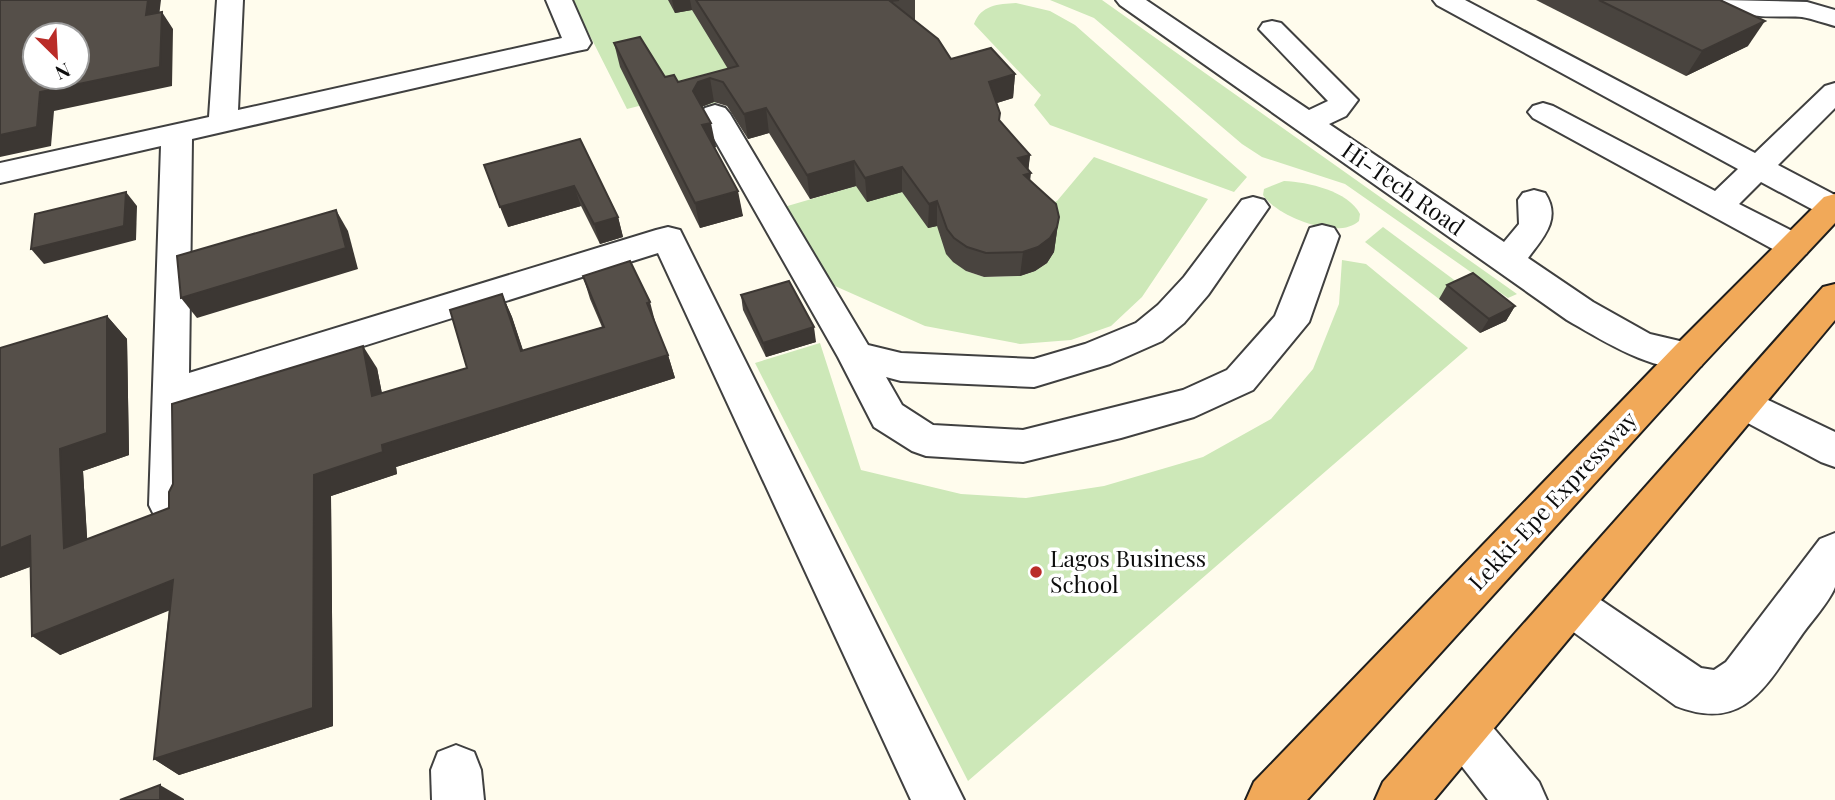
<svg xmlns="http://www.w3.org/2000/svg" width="1835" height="800" font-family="'Playfair Display',serif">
<rect width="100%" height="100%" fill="#fffced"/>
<!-- green -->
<g fill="#cde8b8">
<polygon points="572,0 775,0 742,90 734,98 691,109 682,95 627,109"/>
<polygon points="1050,0 1102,0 1517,294 1508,298 1345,184 1262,157 1242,144 1094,18"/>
<path d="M1016,3l34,8 25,14 172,152 -13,15 -184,-67 -16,-20 7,-10 -67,-71c7,-19 24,-20 42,-21z"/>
<polygon points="1094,157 1208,199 1142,297 1111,326 1071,340 1020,344 925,326 826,282 784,207 856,186 902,192 937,226 966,271 984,277 1020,276 1035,271 1047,263 1054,252 1040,209 1057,201"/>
<path d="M1284,181c24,1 64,10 76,33l-1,7c-21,20 -83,-5 -96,-26l1,-6z"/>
<polygon points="1383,227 1465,288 1439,299 1365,242"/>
<polygon points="1342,260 1366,264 1468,348 968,781 755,363 820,343 861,470 961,494 1026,498 1104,486 1203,457 1271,419 1313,369 1339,304"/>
</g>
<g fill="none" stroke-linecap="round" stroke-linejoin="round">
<!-- minor casing -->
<g stroke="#404040" stroke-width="4">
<g id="minor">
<polygon points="217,0 243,0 238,110 562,38 546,0 572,0 591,43 587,49 577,51 192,139 189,373 656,230 668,227 680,230 964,800 911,800 658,253 189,401 191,505 185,517 170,522 155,517 149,505 161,146 0,183 0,163 209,117"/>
<path d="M1116,0h30l163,110 19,-9 -69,-72 4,-6 9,-2 9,2 77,77 -12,16 -17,8 175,118 15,-18 -1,-24 5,-7 11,-3 11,3c17,26 -2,45 -17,65l65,44 57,32 51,12 6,10 -6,10c-41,12 -99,-26 -134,-46l-447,-315z"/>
<polygon points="1433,0 1465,0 1755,153 1825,86 1835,83 1835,108 1778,165 1835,195 1835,217 1821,214 1761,182 1739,204 1806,238 1811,246 1806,254 1794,257 1782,254 1533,118 1528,112 1533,106 1543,103 1553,106 1715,191 1738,169 1437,5"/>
<path d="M1722,0l85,2 28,8v16c-11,-3 -22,-7 -33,-9 -23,-2 -65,5 -80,-17z"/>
<polygon points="715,105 725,108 730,114 868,345 901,353 1034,359 1085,344 1136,323 1158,305 1184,277 1242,200 1253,197 1264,200 1269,207 1208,295 1184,323 1162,341 1110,364 1034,387 901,381 886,377 902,405 933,425 1023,430 1183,390 1227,370 1275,316 1310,228 1322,225 1334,228 1339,236 1309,322 1253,390 1194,417 1121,438 1023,462 926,456 912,451 874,427 838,357 700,114 705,108"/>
<polygon points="1743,388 1835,432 1835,467 1821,462 1729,413 1724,403 1729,393"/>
<path d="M1835,533c0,14 0,42 0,54 -5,14 -25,36 -34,49 -35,49 -56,97 -125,70l-122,-88 -7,-14 7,-14 16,-6 16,6 115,78 13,2 12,-8 94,-123z"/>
<polygon points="1463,705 1480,712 1539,782 1547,800 1488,800 1446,746 1438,729 1446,712"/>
<polygon points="456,745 474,752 481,770 484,800 432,800 431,770 438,752"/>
</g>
</g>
<!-- highway casing -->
<g stroke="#1e1e1e" stroke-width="4">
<g id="highway">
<polygon points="1835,194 1835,223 1701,366 1307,800 1246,800 1254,782 1675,346 1824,197"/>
<polygon points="1835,284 1835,320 1434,800 1375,800 1383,782 1823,287"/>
</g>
</g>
<!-- minor -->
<use href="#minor" fill="#fff" fill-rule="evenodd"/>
<!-- highway -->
<use href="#highway" fill="#f1a959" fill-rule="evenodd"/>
</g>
<!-- wall -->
<g fill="#49443f">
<polygon points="668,0 915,0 915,21 951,59 1015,74 1013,98 997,103 1000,121 1030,155 1028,170 1030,181 1059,217 1054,252 1047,263 1035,271 1020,276 984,277 966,271 953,262 946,254 937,226 928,228 902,192 867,202 856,186 810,199 769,133 748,139 727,106 714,102 702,107 716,147 714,148 743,216 700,228 620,67 614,43 665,77 678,82 728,69 692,10 675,13"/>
<polygon points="1536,0 1720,0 1748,46 1686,76"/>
<polygon points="580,139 618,217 623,237 600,244 581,206 508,227"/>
<polygon points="583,276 656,325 668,355 675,378 396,467 397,474 331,496 333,726 179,775 154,759 169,610 60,655 30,567 0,578 0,348 107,316 127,339 129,455 83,471 87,539 169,508 377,368 382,394 467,368 502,294 512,317 523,351 602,327 590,299"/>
<polygon points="1447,285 1515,306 1506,321 1480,333 1439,299"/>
<polygon points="741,295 816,342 766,357 743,310"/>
</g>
<!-- shaded-wall -->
<g fill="#3c3733">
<polygon points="148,0 161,0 157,33 146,15"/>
<polygon points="672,0 690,0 692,10 675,13"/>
<polygon points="162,12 173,29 172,86 54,111 51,146 0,157 0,135 40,92"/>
<polygon points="1765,21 1748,46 1686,76 1702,51"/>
<polygon points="1015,74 1013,98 987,106 989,82"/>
<polygon points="710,78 714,102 703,106 698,115 693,91 698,82"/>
<polygon points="766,108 769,133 748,139 744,114"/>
<polygon points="711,123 716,147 707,150 702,125"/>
<polygon points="1030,155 1028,174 1031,173 1028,198 1018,158"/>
<polygon points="854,161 856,186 810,199 807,175"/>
<polygon points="902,167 902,192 867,202 865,178"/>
<polygon points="574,186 581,206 508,227 500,207"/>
<polygon points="738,191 743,216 700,228 695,203"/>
<polygon points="126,192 137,206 136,240 44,264 31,249"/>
<polygon points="937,201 937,226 928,228 929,204"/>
<polygon points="336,210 348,231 358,269 197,318 181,298"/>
<polygon points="618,217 623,237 600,244 594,224"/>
<polygon points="1059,217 1054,252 1047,263 1035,271 1020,276 1023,252"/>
<polygon points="502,294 512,317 531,374 521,351"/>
<polygon points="650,302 656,325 653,326 647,303"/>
<polygon points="1515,306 1506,321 1480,333 1489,319"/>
<polygon points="107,316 127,339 129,455 83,471 89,568 64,548 60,449"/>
<polygon points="814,327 816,342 766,357 763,343"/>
<polygon points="363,346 377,368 387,419 372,396"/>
<polygon points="668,355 675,378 396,467 397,474 331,496 333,726 179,775 154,759 314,475 382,445"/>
<polygon points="30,536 56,557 0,578 0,548"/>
<polygon points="173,580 195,600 60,655 32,636"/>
<polygon points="160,785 184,799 184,800 160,800"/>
</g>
<!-- building -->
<g fill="#554f49" stroke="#3c3733" stroke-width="2" fill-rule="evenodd">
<path d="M0,0h148l-2,15 16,-3 -2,55 -120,25 -3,35 -37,8zM35,35h42v42h-42z"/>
<polygon points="696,0 899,0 890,1 938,39 951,59 991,48 1015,74 989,82 1000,113 999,120 1030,155 1018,158 1031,173 1024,175 1056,204 1059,217 1057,227 1050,238 1038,247 1023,252 986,253 967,247 954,238 947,229 937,201 929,204 902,167 865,178 854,161 807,175 766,108 744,114 723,82 710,78 698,82 693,91 711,123 702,125 738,191 695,203 614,43 640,37 665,77 674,75 678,82 738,66"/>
<polygon points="1599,0 1720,0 1765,21 1702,51"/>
<polygon points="580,139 618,217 594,224 574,186 500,207 484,165"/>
<polygon points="126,192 124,226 31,249 35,214"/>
<polygon points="336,210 346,248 181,298 177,256"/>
<polygon points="630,261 650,302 647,303 668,355 382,445 383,452 314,475 313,708 154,759 173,580 32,636 30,536 0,548 0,348 107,316 107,433 60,449 64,548 169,508 169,492 173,484 172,404 363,346 372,396 467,368 450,310 502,294 521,351 604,327 583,276"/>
<polygon points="1473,273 1515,306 1489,319 1447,285"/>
<polygon points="789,281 814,327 763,343 741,295"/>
<polygon points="160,785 160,800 120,800"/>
</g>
<!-- markers -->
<circle fill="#ba2c28" stroke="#fff" stroke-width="2.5" cx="1036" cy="572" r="7"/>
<g text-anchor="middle" stroke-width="7" stroke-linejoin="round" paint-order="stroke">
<!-- street labels -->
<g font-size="23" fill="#0d0d0d" stroke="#fff">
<text transform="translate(1403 189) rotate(35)" y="8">Hi-Tech Road</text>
<text transform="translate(1553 501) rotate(-47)" y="8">Lekki-Epe Expressway</text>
</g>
<!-- poi labels -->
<g font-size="23" fill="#0d0d0d" stroke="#fff" text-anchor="start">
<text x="1050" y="567">Lagos Business<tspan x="1050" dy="26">School</tspan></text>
</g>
</g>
<!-- north arrow -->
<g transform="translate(56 56) rotate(156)"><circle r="33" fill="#ffffff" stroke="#9e9e9e" stroke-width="2"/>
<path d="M0-5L12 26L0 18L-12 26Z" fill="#ba2c28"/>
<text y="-10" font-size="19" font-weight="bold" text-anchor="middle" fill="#0d0d0d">N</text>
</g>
</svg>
